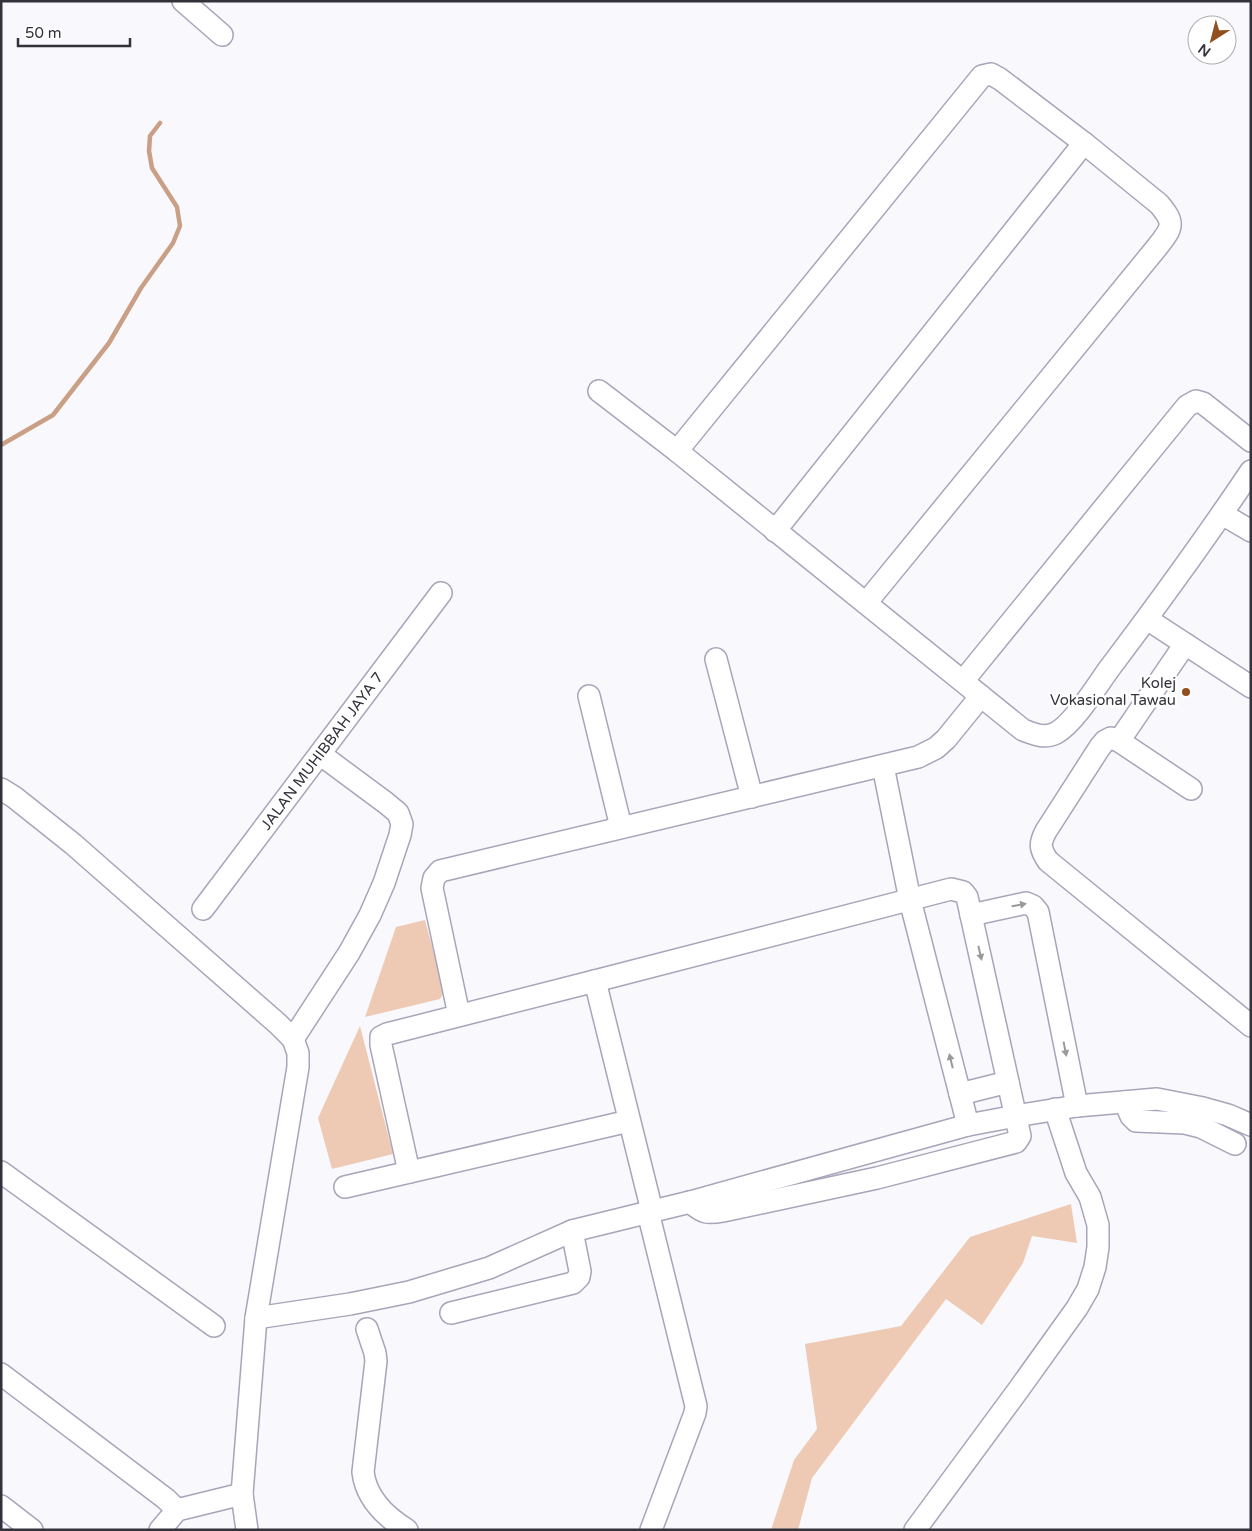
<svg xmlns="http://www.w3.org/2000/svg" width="1252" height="1531" font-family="'Varela Round',sans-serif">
<rect width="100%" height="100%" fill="#f9f8fd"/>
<!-- green -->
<g fill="#eecab5">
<polygon points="425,920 444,992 440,999 365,1017 396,927"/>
<polygon points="360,1026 393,1154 332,1169 318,1118"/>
<polygon points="1071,1204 1077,1243 1032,1236 1023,1263 982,1325 946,1299 812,1478 798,1530 771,1530 794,1460 817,1429 805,1344 901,1326 970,1237"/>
</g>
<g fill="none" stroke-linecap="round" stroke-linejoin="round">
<!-- stream -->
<polyline stroke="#c99f85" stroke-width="4.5" points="1,445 53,415 109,343 141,288 173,243 180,226 177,207 152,168 149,151 150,136 160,123"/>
<!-- minor casing -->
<g stroke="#a6a5ba" stroke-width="24">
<g id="minor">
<polyline points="183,1 222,35"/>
<path d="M599,391l78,60 346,279c11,4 21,9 33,3 18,-10 40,-46 53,-64 49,-65 97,-131 142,-198"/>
<path d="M677,451l305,-375 9,-2 9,5 84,64 75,61c16,19 14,23 -1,42l-292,357"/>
<polyline points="1222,514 1251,531"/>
<polyline points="775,531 1084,143"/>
<polyline points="1147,619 1251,687"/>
<polyline points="716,659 752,797"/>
<polyline points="963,681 1187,406 1196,401 1203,403 1251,441"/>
<polyline points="589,696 621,827"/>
<polyline points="1119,741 1185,644"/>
<polyline points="883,766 910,900 968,1125"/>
<polyline points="1,789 14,797 73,844 278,1024 293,1039 298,1053 298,1067 256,1318 242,1494 247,1530"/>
<path d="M1191,789l-72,-48 -8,-3 -6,3 -5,6 -54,84c-7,13 -6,18 2,30l203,165"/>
<polyline points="203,909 441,593"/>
<polyline points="971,915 1026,903 1033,906 1038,912 1077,1106"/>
<polyline points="595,981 652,1211"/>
<polyline points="459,1015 432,888 434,878 440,871 918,757 936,748 946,739 981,696"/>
<polyline points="293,1039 349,953 370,915 384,883 400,835 402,824 398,813 386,803 320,754"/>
<polyline points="960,1094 1008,1082"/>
<polyline points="1125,1102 1131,1116 1136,1121 1185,1123 1201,1127 1235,1144"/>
<polyline points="1,1172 214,1326"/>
<path d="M409,1172l-28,-127v-8l6,-3 208,-53 356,-92 12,3 4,5 53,239 -4,6 -139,36 -154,33c-16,3 -20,2 -33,-9"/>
<polyline points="345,1187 629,1121"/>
<polyline points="648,1212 696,1406 695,1413 651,1530"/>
<polyline points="451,1313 573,1283 579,1277 580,1271 572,1231"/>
<polyline points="256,1318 350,1304 409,1292 489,1268 572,1231 690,1202 968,1125 1016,1116 1077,1106 1157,1099 1203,1108 1228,1115 1251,1125"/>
<path d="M367,1329l8,24 1,8 -13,111c3,26 23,45 44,58"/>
<polyline points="1,1374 166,1499 177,1510"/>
<polyline points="1,1506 32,1530"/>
<polyline points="160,1530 177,1510 242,1494"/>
<polyline points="915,1530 1019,1389 1077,1308 1088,1289 1095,1267 1098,1247 1098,1225 1090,1197 1076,1173 1055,1109"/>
</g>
</g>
<!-- minor -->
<use href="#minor" stroke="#fff" stroke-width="21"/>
</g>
<!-- one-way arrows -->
<defs><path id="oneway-solid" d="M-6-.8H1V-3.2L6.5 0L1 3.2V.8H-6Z" transform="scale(1.25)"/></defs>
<g fill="#99989d">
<use href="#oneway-solid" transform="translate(1019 905) rotate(-10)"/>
<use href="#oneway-solid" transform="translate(980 953) rotate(77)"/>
<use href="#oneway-solid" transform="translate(1065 1049) rotate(79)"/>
<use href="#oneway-solid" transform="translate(951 1061) rotate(-104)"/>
</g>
<!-- markers -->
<circle fill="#914e1e" stroke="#fff" stroke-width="2" cx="1186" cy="692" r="5"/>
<g text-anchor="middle" stroke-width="5" stroke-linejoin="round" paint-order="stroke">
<!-- poi labels -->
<g font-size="15" fill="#33323b" stroke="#fff" text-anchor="end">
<text x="1176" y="688">Kolej<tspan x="1176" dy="17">Vokasional Tawau</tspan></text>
</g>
<!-- street labels -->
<g font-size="15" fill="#33323b" stroke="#fff">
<text transform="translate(322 751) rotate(-53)" y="5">JALAN MUHIBBAH JAYA 7</text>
</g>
</g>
<!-- border -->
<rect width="1252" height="1531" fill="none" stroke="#33323b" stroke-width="5"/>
<!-- north arrow -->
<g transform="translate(1212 40) rotate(216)"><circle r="24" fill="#ffffff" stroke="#adadb1"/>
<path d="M0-4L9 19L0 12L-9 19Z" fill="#914e1e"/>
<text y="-8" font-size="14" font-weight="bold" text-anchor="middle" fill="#33323b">N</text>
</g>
<!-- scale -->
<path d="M18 38v8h112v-8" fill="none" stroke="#33323b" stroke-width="2.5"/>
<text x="25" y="38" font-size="15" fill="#33323b" stroke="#ffffff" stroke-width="4" paint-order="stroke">50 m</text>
</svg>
